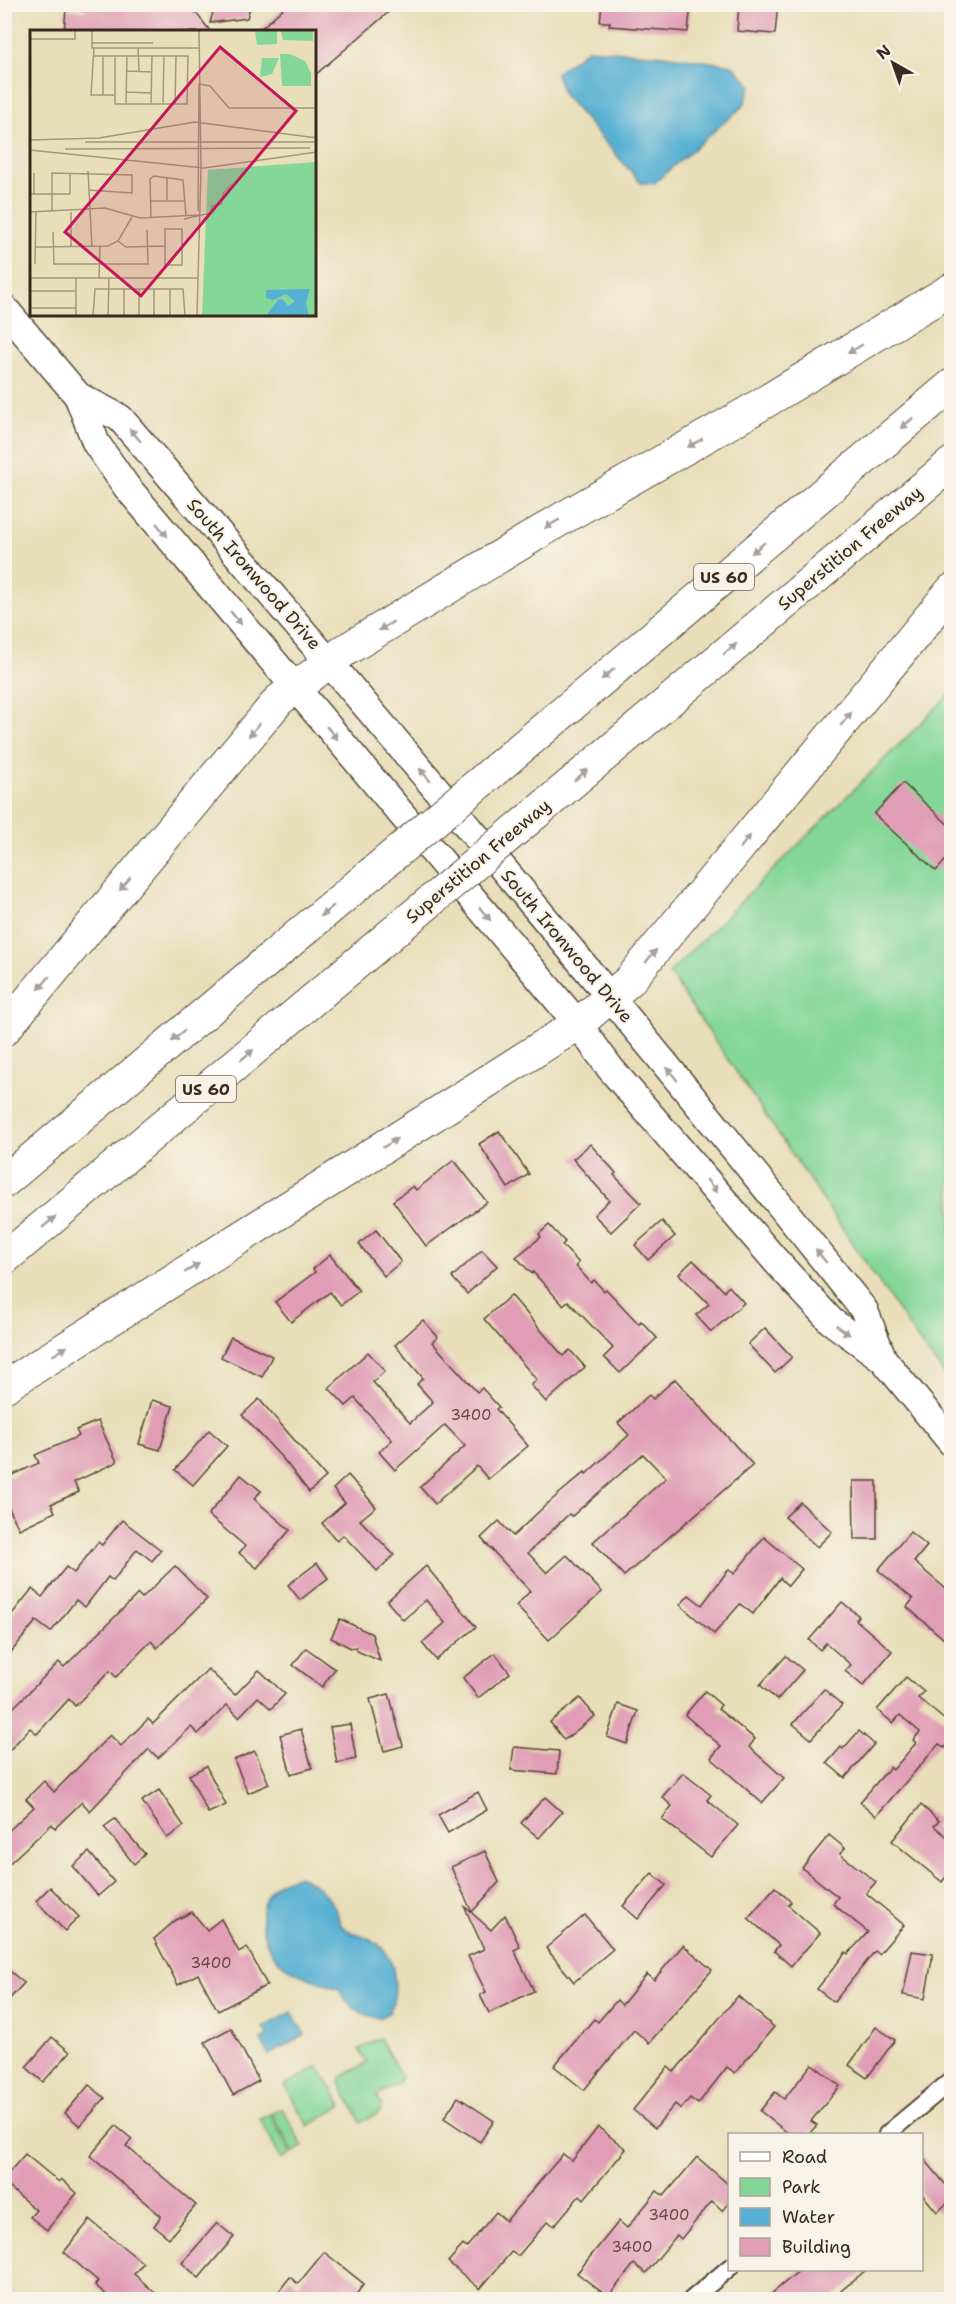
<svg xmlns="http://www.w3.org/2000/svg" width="956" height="2304" font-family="'Shantell Sans',sans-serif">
<rect width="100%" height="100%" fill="#f7f3e8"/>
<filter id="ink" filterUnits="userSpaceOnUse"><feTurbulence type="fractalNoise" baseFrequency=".0167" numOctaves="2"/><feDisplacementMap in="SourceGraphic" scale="12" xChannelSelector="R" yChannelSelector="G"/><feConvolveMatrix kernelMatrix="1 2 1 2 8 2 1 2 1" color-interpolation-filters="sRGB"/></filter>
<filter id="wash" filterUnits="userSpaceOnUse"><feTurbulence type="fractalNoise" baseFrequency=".008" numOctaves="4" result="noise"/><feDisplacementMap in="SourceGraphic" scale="24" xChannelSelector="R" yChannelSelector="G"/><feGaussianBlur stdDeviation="1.35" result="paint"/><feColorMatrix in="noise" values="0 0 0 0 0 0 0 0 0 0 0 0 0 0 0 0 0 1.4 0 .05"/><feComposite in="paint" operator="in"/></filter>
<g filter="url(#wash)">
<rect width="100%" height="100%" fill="#e8deb9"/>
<!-- green -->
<g fill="#84d798" stroke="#60805b" stroke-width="1.5">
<polygon points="951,693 951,1382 925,1350 669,973"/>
<polygon points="380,2038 401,2076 399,2083 377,2095 381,2104 380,2112 361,2122 340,2083 342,2077 367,2063 359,2049"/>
<polygon points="319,2066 342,2106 308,2126 285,2085"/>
<polygon points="282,2108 303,2147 293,2152 272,2113"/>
<polygon points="270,2114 291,2153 281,2159 260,2119"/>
</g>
<!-- water -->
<g fill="#56b0d3" stroke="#486d78" stroke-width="1.5">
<polygon points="588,49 663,55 732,65 751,85 744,105 654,183 641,183 563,94 556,73"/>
<path d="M297,1876c19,6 31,19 40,36 2,4 1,9 4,13 6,8 20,10 29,14 27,13 29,49 20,73l-11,6c-19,-3 -31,-12 -40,-29 -20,-8 -48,-14 -63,-31 -17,-20 -22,-59 3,-75 5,-3 12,-5 18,-7z"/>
<polygon points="292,2012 305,2035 269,2055 261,2040 268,2036 263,2028"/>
</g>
<g id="blocks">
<!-- building -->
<g fill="#e09db5">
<polygon points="86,4 189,4 211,32 64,32 66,9 85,11"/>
<polygon points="215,4 251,4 247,18 210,23"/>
<polygon points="288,4 398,4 315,75 315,32 257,32"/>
<polygon points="602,4 691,4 688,32 609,26 610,22 600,22"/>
<polygon points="739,4 778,4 775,34 737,31"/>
<polygon points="903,783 951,827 951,854 936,871 874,814"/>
<polygon points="499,1131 529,1174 508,1188 479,1144"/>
<polygon points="590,1144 616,1173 614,1175 641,1203 611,1232 594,1215 609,1200 573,1159"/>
<polygon points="454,1160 487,1202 426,1246 393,1201 413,1186 416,1190"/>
<polygon points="662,1221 675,1236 648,1260 635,1245"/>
<polygon points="549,1225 565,1242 562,1245 579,1263 576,1266 591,1283 594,1280 604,1291 606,1289 639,1324 641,1321 657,1338 620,1373 604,1357 613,1348 568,1301 563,1305 533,1272 532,1274 516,1257 541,1237 539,1234"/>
<polygon points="376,1230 401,1262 384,1276 359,1244"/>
<polygon points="482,1250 497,1266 467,1294 452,1277"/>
<polygon points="330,1255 359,1291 341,1305 330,1292 291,1322 275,1302 315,1272 313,1269"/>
<polygon points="693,1260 724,1291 729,1286 744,1303 711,1332 696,1315 709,1304 679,1274"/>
<polygon points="511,1295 563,1356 570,1350 585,1367 546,1402 531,1385 537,1380 484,1319"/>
<polygon points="423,1320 438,1337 432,1342 477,1392 482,1388 499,1407 496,1409 528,1446 488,1479 477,1466 435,1504 420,1487 465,1446 445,1425 395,1470 379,1452 392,1440 355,1398 346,1406 329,1388 368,1352 385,1371 373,1382 410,1423 433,1402 417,1384 423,1378 395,1345"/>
<polygon points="765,1328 792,1357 775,1373 748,1344"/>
<polygon points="231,1337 272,1356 262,1377 221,1357"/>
<polygon points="675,1379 753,1465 624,1576 593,1542 666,1478 643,1454 572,1516 569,1514 528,1553 547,1573 567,1555 602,1592 549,1640 516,1606 530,1591 481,1538 499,1521 513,1536 547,1504 585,1472 586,1474 629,1435 618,1423 649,1395 653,1399"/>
<polygon points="259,1399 326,1477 309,1492 284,1460 242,1415"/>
<polygon points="152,1400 173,1406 160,1450 139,1444"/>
<polygon points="98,1421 117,1462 74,1482 79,1492 51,1504 55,1512 19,1529 4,1498 4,1479 39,1463 35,1455 79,1436 76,1430"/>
<polygon points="209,1430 227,1446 193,1485 175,1470"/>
<polygon points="241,1475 261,1491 254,1499 290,1530 257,1568 239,1553 245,1546 208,1515"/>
<polygon points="348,1475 376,1507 360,1520 394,1555 377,1571 343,1535 337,1541 322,1523 345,1503 333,1489"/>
<polygon points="853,1481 877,1481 877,1539 854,1539"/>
<polygon points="800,1502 832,1532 817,1547 785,1517"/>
<polygon points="122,1520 161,1550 152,1561 137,1549 113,1581 108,1577 85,1607 76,1600 51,1632 36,1621 4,1661 4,1624 32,1589 42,1597 66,1567 74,1573 98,1542 102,1545"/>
<polygon points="910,1532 927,1546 914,1562 951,1593 951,1645 907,1607 913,1599 878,1570"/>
<polygon points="764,1537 802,1569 788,1586 780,1578 753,1614 740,1604 714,1634 680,1605 689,1595 702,1605 729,1569 734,1574"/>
<polygon points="317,1563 328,1578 300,1600 288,1585"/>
<polygon points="175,1566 207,1599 157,1648 151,1641 116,1677 110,1671 75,1706 69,1699 37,1734 30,1728 4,1756 4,1717 59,1662 64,1667 138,1594 142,1598"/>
<polygon points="426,1566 476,1627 436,1660 422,1643 445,1623 426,1600 403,1620 387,1601"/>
<polygon points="842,1602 859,1616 856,1620 892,1651 863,1686 845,1671 851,1665 826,1643 820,1650 809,1640"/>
<polygon points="340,1619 372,1634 380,1661 357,1651 356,1647 351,1648 331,1638"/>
<polygon points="306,1648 335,1669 322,1687 293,1665"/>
<polygon points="495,1653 510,1673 478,1698 463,1678"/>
<polygon points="786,1656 803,1670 777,1700 760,1685"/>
<polygon points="208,1669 235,1695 259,1670 285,1694 271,1709 258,1697 239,1717 227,1705 198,1734 191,1727 158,1758 149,1749 90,1811 82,1802 55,1828 52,1824 4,1868 4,1835 34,1807 26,1799 44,1781 54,1792 110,1735 121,1746 148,1719 153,1724"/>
<polygon points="906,1677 924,1692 918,1698 951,1725 951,1740 945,1748 939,1744 876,1816 860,1802 890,1767 893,1770 916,1743 913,1740 920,1732 900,1715 893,1723 877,1710"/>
<polygon points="824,1689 842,1705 811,1739 793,1724"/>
<polygon points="705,1691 721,1705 718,1709 755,1739 749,1747 784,1778 762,1803 711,1758 721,1746 685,1715"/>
<polygon points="389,1694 403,1746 384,1751 370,1699"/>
<polygon points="580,1698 595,1716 564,1740 550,1722"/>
<polygon points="618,1704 638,1711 627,1744 607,1737"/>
<polygon points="350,1724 356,1759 337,1763 330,1727"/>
<polygon points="301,1729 312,1768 291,1774 280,1735"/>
<polygon points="859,1731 874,1744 845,1778 827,1763 841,1747 843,1749"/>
<polygon points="514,1747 559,1751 557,1774 511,1770"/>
<polygon points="255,1751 269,1784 248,1793 234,1760"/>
<polygon points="206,1766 226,1805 208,1813 189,1775"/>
<polygon points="683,1773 711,1795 707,1800 738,1825 711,1857 662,1819 672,1806 662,1797"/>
<polygon points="159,1790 184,1826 167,1838 142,1801"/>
<polygon points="478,1792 487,1810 448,1833 438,1815"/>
<polygon points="545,1797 562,1812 539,1838 521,1823"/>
<polygon points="921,1805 939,1821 934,1826 951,1840 951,1870 942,1882 892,1841"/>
<polygon points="115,1819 145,1854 134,1864 104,1827"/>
<polygon points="829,1835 845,1848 840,1854 876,1882 866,1893 904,1925 879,1954 875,1951 834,2002 817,1989 846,1952 848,1954 868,1932 833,1904 838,1897 802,1868"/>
<polygon points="485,1851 499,1882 472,1912 451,1867"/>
<polygon points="89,1852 114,1882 98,1896 73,1866"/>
<polygon points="652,1873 666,1885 638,1919 623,1906"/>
<polygon points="50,1887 79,1917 65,1931 36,1901"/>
<polygon points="775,1887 791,1902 788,1905 820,1933 791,1966 774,1951 779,1945 748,1918"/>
<polygon points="464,1906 491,1930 505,1915 520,1947 514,1950 534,1991 489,2013 480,1995 486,1992 468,1956 484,1949"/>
<polygon points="192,1912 207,1930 221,1919 239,1952 247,1947 267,1985 218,2011 198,1974 178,1985 154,1939 176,1920"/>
<polygon points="585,1915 613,1949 574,1982 546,1948"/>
<polygon points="683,1945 712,1970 649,2043 634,2030 584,2090 554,2066 594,2019 598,2022 617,2000 622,2005 647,1974 654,1980"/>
<polygon points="912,1951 933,1954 925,1999 903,1995"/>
<polygon points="4,1966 24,1983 4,2005"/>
<polygon points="738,1996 774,2027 735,2073 727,2067 698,2104 690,2098 681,2109 675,2104 655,2128 633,2110 668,2067 674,2072"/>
<polygon points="876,2027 895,2040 867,2078 849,2065"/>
<polygon points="231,2028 259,2081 233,2095 205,2042"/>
<polygon points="52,2037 70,2052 43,2082 26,2067"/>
<polygon points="812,2064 840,2086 811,2121 817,2125 809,2134 789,2134 760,2111 775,2092 784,2099"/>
<polygon points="89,2085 105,2098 80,2126 65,2113"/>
<polygon points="458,2097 494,2121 480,2142 444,2118"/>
<polygon points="116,2126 132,2139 126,2146 196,2205 169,2238 154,2226 161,2216 90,2156"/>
<polygon points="598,2127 626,2149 584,2199 580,2195 554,2226 548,2221 518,2256 512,2251 480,2289 448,2262 463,2245 466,2248 496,2212 506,2221 563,2154 572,2161"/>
<polygon points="25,2154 59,2182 61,2179 77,2193 47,2230 30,2217 36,2210 4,2183 4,2178"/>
<polygon points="921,2155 951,2191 951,2200 937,2212 921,2193"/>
<polygon points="697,2157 729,2185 729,2203 723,2211 712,2201 681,2239 677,2235 646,2273 634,2264 608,2297 577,2273 619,2221 627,2228 657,2191 664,2196"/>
<polygon points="90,2220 143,2263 134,2274 163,2300 112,2300 95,2285 98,2281 64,2252"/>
<polygon points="217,2223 234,2237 199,2278 182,2263"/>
<polygon points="324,2252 364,2284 352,2300 272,2300 290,2277 298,2284"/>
<polygon points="800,2270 866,2270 830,2300 764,2300"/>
</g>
</g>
</g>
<g filter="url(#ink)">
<use href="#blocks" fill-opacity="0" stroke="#554535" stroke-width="1.5"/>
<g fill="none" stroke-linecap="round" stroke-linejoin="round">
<!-- street casing -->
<g stroke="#554535" stroke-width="20">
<g id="street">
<polyline points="887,2134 952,2080"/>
<polyline points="691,2300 730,2267"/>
</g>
</g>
<!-- primary casing -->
<g stroke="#554535" stroke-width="30">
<g id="primary">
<polyline points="4,308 78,396 96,443 126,486 578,1024 610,1068 775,1260 831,1321 883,1359 952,1443"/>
<path d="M78,396l42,22c252,293 503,589 744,892l19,49"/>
</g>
</g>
<!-- highway casing -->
<g stroke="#554535" stroke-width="34">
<g id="highway">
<polyline points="496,769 952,385"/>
<polyline points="536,813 952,463"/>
<polyline points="4,1030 279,700 344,651 563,518 745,414 952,289"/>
<polyline points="4,1182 372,873"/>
<polyline points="4,1259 408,920"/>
<polyline points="4,1387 559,1036 578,1024 629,981 952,590"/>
</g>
</g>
<!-- street -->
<use href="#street" stroke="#fff" stroke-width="16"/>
<!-- primary -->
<use href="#primary" stroke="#fff" stroke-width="27"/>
<!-- highway -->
<use href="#highway" stroke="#fff" stroke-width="32"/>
<!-- highway-bridge casing -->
<g stroke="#554535" stroke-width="34" stroke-linecap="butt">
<g id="highway-bridge">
<polyline points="372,873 496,769"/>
<polyline points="408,920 536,813"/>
</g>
</g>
<!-- highway-bridge -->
<use href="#highway-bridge" stroke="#fff" stroke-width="32"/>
</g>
<!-- one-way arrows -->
<defs><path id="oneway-solid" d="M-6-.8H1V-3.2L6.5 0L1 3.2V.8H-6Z" transform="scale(1.5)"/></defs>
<g fill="#a79f9a">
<use href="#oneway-solid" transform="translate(855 349) rotate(149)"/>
<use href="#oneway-solid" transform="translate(907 423) rotate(140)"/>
<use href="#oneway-solid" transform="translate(135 435) rotate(-131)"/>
<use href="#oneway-solid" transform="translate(695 443) rotate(151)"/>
<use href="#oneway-solid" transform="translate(552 524) rotate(149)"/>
<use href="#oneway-solid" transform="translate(162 530) rotate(50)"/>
<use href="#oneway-solid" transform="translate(758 548) rotate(140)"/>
<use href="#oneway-solid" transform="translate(236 618) rotate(50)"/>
<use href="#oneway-solid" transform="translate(386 626) rotate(149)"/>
<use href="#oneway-solid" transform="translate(730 649) rotate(-40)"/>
<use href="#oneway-solid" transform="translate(608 674) rotate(140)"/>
<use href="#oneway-solid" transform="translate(846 719) rotate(-51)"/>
<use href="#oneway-solid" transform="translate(254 730) rotate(130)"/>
<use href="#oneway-solid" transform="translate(332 733) rotate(50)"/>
<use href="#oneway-solid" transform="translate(425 775) rotate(-130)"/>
<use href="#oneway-solid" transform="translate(581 775) rotate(-40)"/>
<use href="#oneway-solid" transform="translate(745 842) rotate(-51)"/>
<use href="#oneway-solid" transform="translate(125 884) rotate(129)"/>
<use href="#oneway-solid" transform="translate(327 911) rotate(140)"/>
<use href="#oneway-solid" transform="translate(485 914) rotate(50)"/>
<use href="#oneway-solid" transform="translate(651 956) rotate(-50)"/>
<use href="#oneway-solid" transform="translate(44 983) rotate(130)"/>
<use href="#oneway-solid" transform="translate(178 1036) rotate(140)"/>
<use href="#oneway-solid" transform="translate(247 1055) rotate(-40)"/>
<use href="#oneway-solid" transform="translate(672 1074) rotate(-129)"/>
<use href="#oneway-solid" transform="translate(390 1143) rotate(-32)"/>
<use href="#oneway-solid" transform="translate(712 1186) rotate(50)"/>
<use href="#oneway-solid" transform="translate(49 1222) rotate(-40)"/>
<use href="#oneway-solid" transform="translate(821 1256) rotate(-129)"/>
<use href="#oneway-solid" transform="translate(192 1268) rotate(-32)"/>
<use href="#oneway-solid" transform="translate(843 1330) rotate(36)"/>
<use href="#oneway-solid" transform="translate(60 1351) rotate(-32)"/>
</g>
</g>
<g text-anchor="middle" stroke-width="4.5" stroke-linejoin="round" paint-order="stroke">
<!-- number labels -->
<g font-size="15" fill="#644744">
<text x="471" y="1420">3400</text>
<text x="211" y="1968">3400</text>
<text x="669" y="2220">3400</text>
<text x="632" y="2252">3400</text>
</g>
<!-- shield labels -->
<g fill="#f7f3e8" stroke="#73665b" stroke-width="1.5">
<rect x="694" y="564" width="60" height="26" rx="4.5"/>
<rect x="176" y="1076" width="60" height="26" rx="4.5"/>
</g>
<g font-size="16" font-weight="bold" fill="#3b2a1e">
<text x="724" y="583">US 60</text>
<text x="206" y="1095">US 60</text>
</g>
<!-- street labels -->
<g font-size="18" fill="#3b2a1e" stroke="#f7f3e8">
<text transform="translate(850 548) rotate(-40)" y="6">Superstition Freeway</text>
<text transform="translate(254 574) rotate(49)" y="6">South Ironwood Drive</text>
<text transform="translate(478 861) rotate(-40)" y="6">Superstition Freeway</text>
<text transform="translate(567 946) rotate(50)" y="6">South Ironwood Drive</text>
</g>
</g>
<!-- overview -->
<g transform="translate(30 30)">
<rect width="286" height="286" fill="#e8deb9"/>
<path d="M225,1h22v13l-20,1zM251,1h32v10l-30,-1zM250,24h10l15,7 6,12v13h-29zM232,28h17l-7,16 -12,3zM286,132v154h-114l6,-146z" fill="#84d798"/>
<path d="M280,259l-4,14 3,13h-43l12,-16 4,-1 6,7 7,-5 -9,-7 -13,6 -7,-2v-8z" fill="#56b0d3"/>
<path fill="none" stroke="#a3967b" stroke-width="1.5" d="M62,1v17h107M0,9h45v-8M62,13h61M64,18l-3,47h23M108,18l1,23M64,26h94l-1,48h-72v-48M73,26v39M97,41l25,1M169,54l11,2 19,22h88M96,62l26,1M96,74l1,-48M121,74l1,-48M133,74l1,-48M145,74l1,-48M0,110l69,-2 96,-16 122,16M55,112h232M35,119l245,-1M0,120l174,18 113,-16M58,141l4,76M137,147v23M0,164h40v-21M4,164v-21M120,171h35M168,181l1,-127M0,182l75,-4 35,10 59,-3M22,182v-39l80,2v18l-44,-3M41,182v35M121,188l-1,-39 4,-3 29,4 3,36M154,189l27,-6 1,-7 10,-2 1,-11 9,-9M135,199h17v36h-17zM23,202l1,32h94l-1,-34M88,211l8,6 39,-1M6,217l72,-1 10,-5 14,-24M5,234l1,-52M0,248h168M46,248v38M69,248l1,-31M94,259v27M0,261h46M0,278h46M63,286l2,-27h88l2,27M78,286l1,-38M109,286v-27M124,286v-27M140,286v-27M167,286l4,-148 -2,-137"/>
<path fill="#c2185b" fill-opacity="0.15" stroke="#c2185b" stroke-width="3" d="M190,17l76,64 -155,185 -76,-64z"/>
<rect width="286" height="286" fill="none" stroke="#3b2a1e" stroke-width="3"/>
</g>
<!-- margin -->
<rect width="956" height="2304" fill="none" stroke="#f7f3e8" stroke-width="24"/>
<!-- legend -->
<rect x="728" y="2133" width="195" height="138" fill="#f7f3e8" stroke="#aca397" stroke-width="1.5"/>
<rect x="740" y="2152" width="30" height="9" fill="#ffffff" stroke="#aca397" stroke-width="1.5"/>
<text x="782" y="2163" font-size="18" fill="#3b2a1e">Road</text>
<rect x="740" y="2178" width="30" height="18" fill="#84d798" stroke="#aca397" stroke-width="1.5"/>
<text x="782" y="2193" font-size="18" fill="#3b2a1e">Park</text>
<rect x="740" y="2208" width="30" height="18" fill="#56b0d3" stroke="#aca397" stroke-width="1.5"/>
<text x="782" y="2223" font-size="18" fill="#3b2a1e">Water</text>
<rect x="740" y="2238" width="30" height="18" fill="#e09db5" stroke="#aca397" stroke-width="1.5"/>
<text x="782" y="2253" font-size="18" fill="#3b2a1e">Building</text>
<!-- north arrow -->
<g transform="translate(893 63) rotate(320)" stroke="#f7f3e8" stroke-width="4.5" paint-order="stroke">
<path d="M0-4.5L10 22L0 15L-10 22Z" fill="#3b2a1e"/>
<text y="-9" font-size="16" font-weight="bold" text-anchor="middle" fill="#3b2a1e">N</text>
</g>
</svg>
